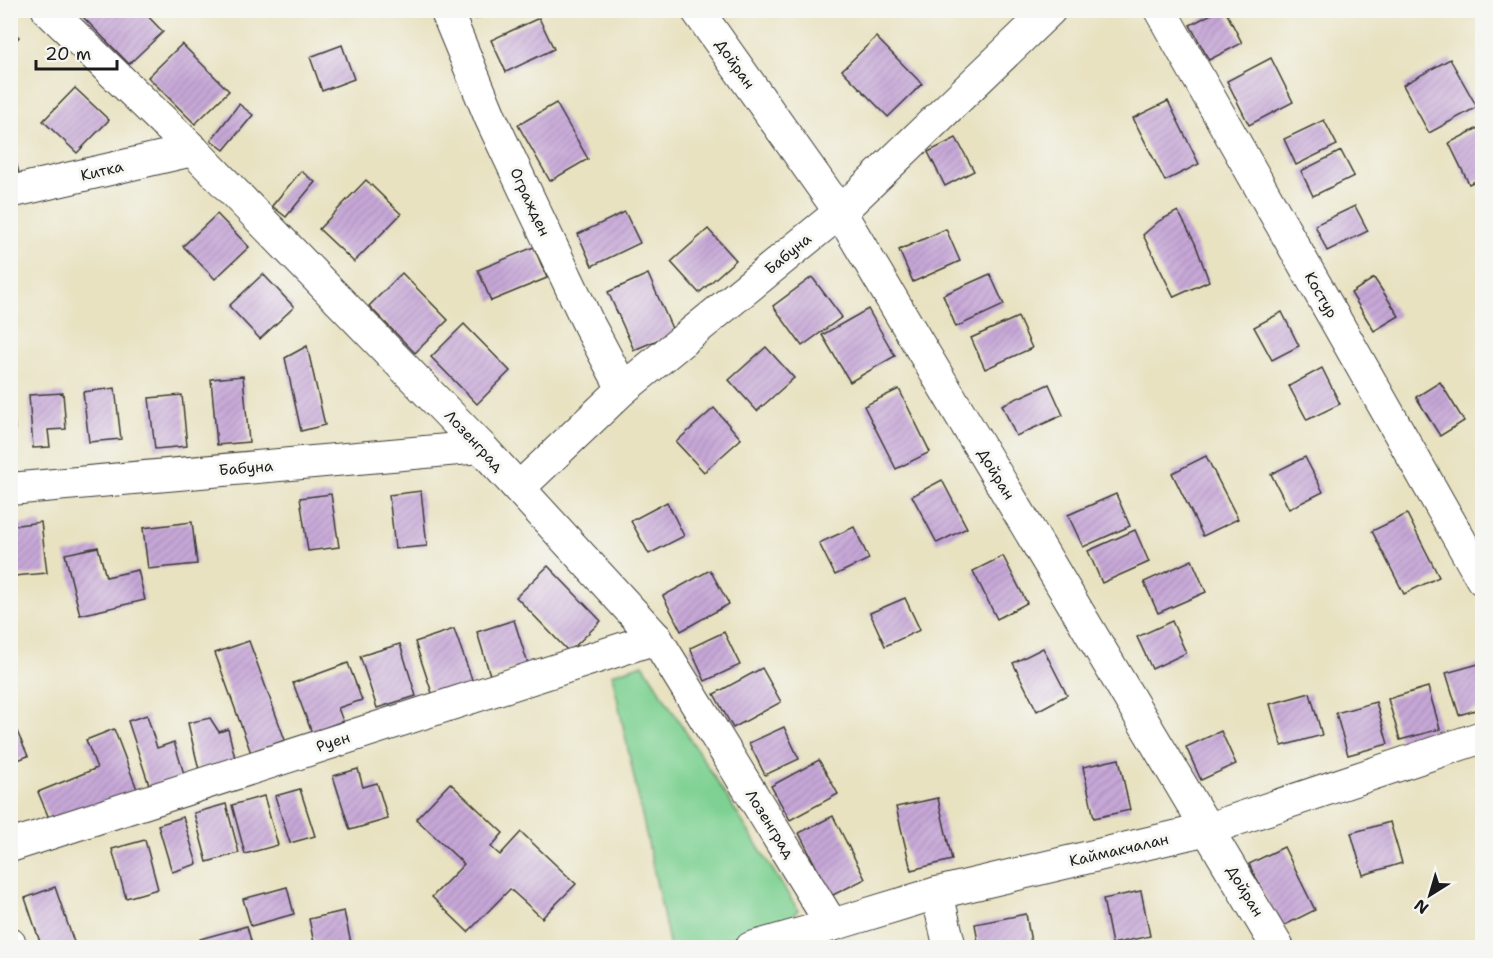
<svg xmlns="http://www.w3.org/2000/svg" width="1493" height="958" font-family="'Shantell Sans',sans-serif">
<defs>
<pattern id="building-hatch" width="6" height="6" patternUnits="userSpaceOnUse" patternTransform="scale(1.5)"><rect width="6" height="6" fill="#c6a7d7"/><path d="M-1 1l2-2M0 6l6-6M5 7l2-2" fill="none" stroke="#aa8fb8"/></pattern>
</defs>
<rect width="100%" height="100%" fill="#f6f6f2"/>
<filter id="ink" filterUnits="userSpaceOnUse"><feTurbulence type="fractalNoise" baseFrequency=".0167" numOctaves="2"/><feDisplacementMap in="SourceGraphic" scale="12" xChannelSelector="R" yChannelSelector="G"/><feConvolveMatrix kernelMatrix="1 2 1 2 8 2 1 2 1" color-interpolation-filters="sRGB"/></filter>
<filter id="wash" filterUnits="userSpaceOnUse"><feTurbulence type="fractalNoise" baseFrequency=".008" numOctaves="4" result="noise"/><feDisplacementMap in="SourceGraphic" scale="24" xChannelSelector="R" yChannelSelector="G"/><feGaussianBlur stdDeviation="1.35" result="paint"/><feColorMatrix in="noise" values="0 0 0 0 0 0 0 0 0 0 0 0 0 0 0 0 0 1.4 0 .05"/><feComposite in="paint" operator="in"/></filter>
<g filter="url(#wash)">
<rect width="100%" height="100%" fill="#e8e2c1"/>
<!-- green -->
<polygon fill="#7fd193" stroke="#4e7658" stroke-width="1.5" points="643,664 798,910 786,924 693,947 670,947 612,674"/>
<g id="blocks">
<!-- building -->
<g fill="url(#building-hatch)">
<polygon points="90,10 142,10 163,32 129,64 83,17"/>
<polygon points="473,10 497,10 497,11 476,19"/>
<polygon points="1219,10 1225,10 1242,43 1209,60 1190,25"/>
<polygon points="539,18 554,49 506,72 491,40"/>
<polygon points="10,29 19,37 10,47"/>
<polygon points="876,37 922,84 888,117 842,70"/>
<polygon points="182,44 229,91 195,124 148,77"/>
<polygon points="342,45 354,79 322,91 310,57"/>
<polygon points="1271,58 1293,102 1249,125 1227,81"/>
<polygon points="1450,59 1477,107 1429,133 1403,85"/>
<polygon points="75,88 109,120 77,153 43,121"/>
<polygon points="1168,101 1199,164 1165,181 1133,118"/>
<polygon points="556,103 588,159 550,181 518,125"/>
<polygon points="239,104 253,115 224,150 211,140"/>
<polygon points="1324,120 1337,145 1296,165 1284,139"/>
<polygon points="1478,128 1482,136 1482,178 1469,184 1449,143"/>
<polygon points="956,138 974,171 945,186 928,152"/>
<polygon points="10,142 22,183 10,186"/>
<polygon points="1341,151 1354,176 1313,196 1301,171"/>
<polygon points="301,171 315,182 286,217 272,206"/>
<polygon points="366,180 401,214 354,262 319,229"/>
<polygon points="1355,206 1368,231 1327,251 1315,225"/>
<polygon points="1178,211 1195,243 1209,281 1174,297 1143,235 1159,221"/>
<polygon points="625,212 640,243 592,266 578,234"/>
<polygon points="217,214 249,247 215,279 183,246"/>
<polygon points="708,229 736,260 699,293 671,262"/>
<polygon points="946,229 960,261 913,282 899,250"/>
<polygon points="534,247 547,278 491,301 478,270"/>
<polygon points="402,273 448,320 415,353 369,306"/>
<polygon points="263,274 294,307 260,339 229,306"/>
<polygon points="648,274 674,333 634,350 608,292"/>
<polygon points="990,274 1004,305 956,327 943,295"/>
<polygon points="812,277 842,317 802,346 773,306"/>
<polygon points="1374,278 1399,316 1374,331 1351,293"/>
<polygon points="868,309 895,356 850,382 822,335"/>
<polygon points="1282,312 1299,346 1272,360 1254,327"/>
<polygon points="1018,317 1032,348 985,369 971,338"/>
<polygon points="464,324 510,371 477,404 431,357"/>
<polygon points="307,346 325,425 301,431 285,358"/>
<polygon points="766,347 794,378 757,411 729,380"/>
<polygon points="1322,368 1340,404 1307,420 1289,386"/>
<polygon points="243,376 249,442 217,445 211,379"/>
<polygon points="1440,382 1464,421 1440,436 1416,397"/>
<polygon points="1049,384 1063,415 1016,436 1002,405"/>
<polygon points="115,388 121,439 89,442 83,392"/>
<polygon points="899,389 930,452 896,469 864,406"/>
<polygon points="63,393 66,429 48,430 50,447 33,448 29,395"/>
<polygon points="182,395 187,446 155,449 149,398"/>
<polygon points="10,397 13,397 15,433 10,433"/>
<polygon points="714,408 741,439 704,472 676,442"/>
<polygon points="1206,456 1238,519 1203,536 1172,473"/>
<polygon points="1305,457 1323,492 1289,509 1271,474"/>
<polygon points="942,480 967,528 937,543 912,496"/>
<polygon points="421,491 427,546 395,549 389,495"/>
<polygon points="331,494 339,547 308,551 300,498"/>
<polygon points="1116,494 1130,526 1083,547 1068,515"/>
<polygon points="667,502 684,536 649,554 631,521"/>
<polygon points="1407,514 1439,577 1404,594 1372,531"/>
<polygon points="41,522 47,573 14,576 10,543 10,526"/>
<polygon points="192,522 197,564 148,569 143,528"/>
<polygon points="854,527 869,559 835,575 819,543"/>
<polygon points="1135,530 1149,562 1102,583 1088,551"/>
<polygon points="98,547 106,577 138,570 145,600 80,615 65,554"/>
<polygon points="1003,556 1027,603 997,619 973,571"/>
<polygon points="1192,560 1206,592 1158,613 1144,582"/>
<polygon points="548,566 601,621 569,652 516,597"/>
<polygon points="710,570 729,604 681,631 663,596"/>
<polygon points="905,598 920,630 885,646 870,613"/>
<polygon points="514,620 528,664 490,675 477,632"/>
<polygon points="1172,621 1186,653 1152,669 1137,637"/>
<polygon points="454,629 474,685 434,699 415,642"/>
<polygon points="724,632 740,665 705,681 690,648"/>
<polygon points="249,641 285,740 251,753 215,653"/>
<polygon points="400,644 416,696 377,708 360,656"/>
<polygon points="1043,648 1067,695 1037,711 1013,663"/>
<polygon points="348,663 362,700 338,708 343,721 312,733 293,683"/>
<polygon points="1482,663 1482,708 1459,715 1446,673"/>
<polygon points="762,668 781,702 733,728 714,694"/>
<polygon points="1428,687 1440,729 1400,740 1388,699"/>
<polygon points="1310,693 1322,735 1282,746 1270,704"/>
<polygon points="1376,702 1388,744 1348,755 1336,713"/>
<polygon points="147,715 157,748 174,742 185,777 150,788 128,721"/>
<polygon points="210,718 219,732 228,729 236,762 199,770 188,723"/>
<polygon points="15,727 28,756 10,763 10,729"/>
<polygon points="784,727 799,759 765,775 749,743"/>
<polygon points="114,729 137,789 51,823 38,792 97,768 86,740"/>
<polygon points="1221,731 1236,764 1201,780 1186,747"/>
<polygon points="1119,759 1130,810 1094,818 1083,767"/>
<polygon points="819,760 838,794 790,820 771,786"/>
<polygon points="358,769 363,787 377,783 388,819 350,830 333,776"/>
<polygon points="450,783 503,833 491,847 500,855 521,832 576,884 542,918 510,889 468,932 432,897 464,864 416,819"/>
<polygon points="300,789 315,836 290,843 275,796"/>
<polygon points="264,796 278,845 245,854 232,805"/>
<polygon points="938,798 952,860 911,870 896,807"/>
<polygon points="226,804 239,853 207,862 194,813"/>
<polygon points="833,816 865,879 831,896 799,833"/>
<polygon points="183,817 197,864 172,872 158,825"/>
<polygon points="1390,822 1402,863 1363,875 1351,833"/>
<polygon points="145,840 158,889 126,898 112,849"/>
<polygon points="1284,847 1315,910 1281,927 1249,864"/>
<polygon points="55,887 76,948 42,948 25,898"/>
<polygon points="287,887 294,914 251,926 243,899"/>
<polygon points="1141,891 1150,936 1112,944 1103,899"/>
<polygon points="344,911 352,948 315,948 309,919"/>
<polygon points="1026,914 1032,948 979,948 975,924"/>
<polygon points="247,926 252,945 241,948 202,948 200,939"/>
<polygon points="181,942 182,948 156,948 156,946"/>
</g>
</g>
</g>
<g filter="url(#ink)">
<use href="#blocks" fill-opacity="0" stroke="#3b3a35" stroke-width="1.5"/>
<g fill="none" stroke-linecap="round" stroke-linejoin="round">
<!-- minor casing -->
<g stroke="#3b3a35" stroke-width="34">
<g id="minor">
<polyline points="48,10 193,150 481,447 656,638 832,925"/>
<polyline points="446,10 491,119 589,325 623,389"/>
<polyline points="697,10 840,212 1278,948"/>
<polyline points="1160,10 1482,579"/>
<polyline points="10,192 193,150"/>
<polyline points="519,488 623,389 840,212 1050,10"/>
<polyline points="10,489 481,447"/>
<polyline points="10,846 656,638"/>
<polyline points="937,893 950,948"/>
<polyline points="10,944 12,948"/>
<polyline points="751,948 832,925 937,893 1208,829 1482,737"/>
</g>
</g>
<!-- minor -->
<use href="#minor" stroke="#fff" stroke-width="32"/>
</g>
</g>
<g text-anchor="middle" stroke-width="6" stroke-linejoin="round" paint-order="stroke">
<!-- street labels -->
<g font-size="15" fill="#1c1c1c" stroke="#f6f6f2">
<text transform="translate(735 64) rotate(55)" y="5">Дойран</text>
<text transform="translate(102 171) rotate(-13)" y="5">Китка</text>
<text transform="translate(530 202) rotate(65)" y="5">Огражден</text>
<text transform="translate(788 254) rotate(-39)" y="5">Бабуна</text>
<text transform="translate(1321 295) rotate(60)" y="5">Костур</text>
<text transform="translate(474 441) rotate(47)" y="5">Лозенград</text>
<text transform="translate(246 468) rotate(-5)" y="5">Бабуна</text>
<text transform="translate(996 474) rotate(59)" y="5">Дойран</text>
<text transform="translate(333 742) rotate(-18)" y="5">Руен</text>
<text transform="translate(770 824) rotate(58)" y="5">Лозенград</text>
<text transform="translate(1119 850) rotate(-13)" y="5">Каймакчалан</text>
<text transform="translate(1245 891) rotate(59)" y="5">Дойран</text>
</g>
</g>
<!-- margin -->
<rect width="1493" height="958" fill="none" stroke="#f6f6f2" stroke-width="36"/>
<!-- north arrow -->
<g transform="translate(1430 895) rotate(217)" stroke="#f6f6f2" stroke-width="4.5" paint-order="stroke">
<path d="M0-4.5L10 22L0 15L-10 22Z" fill="#1c1c1c"/>
<text y="-9" font-size="16" font-weight="bold" text-anchor="middle" fill="#1c1c1c">N</text>
</g>
<!-- scale -->
<path d="M36 60v9h81v-9" fill="none" stroke="#1c1c1c" stroke-width="3"/>
<text x="45" y="60" font-size="18" fill="#1c1c1c" stroke="#f6f6f2" stroke-width="4.5" paint-order="stroke">20 m</text>
</svg>
